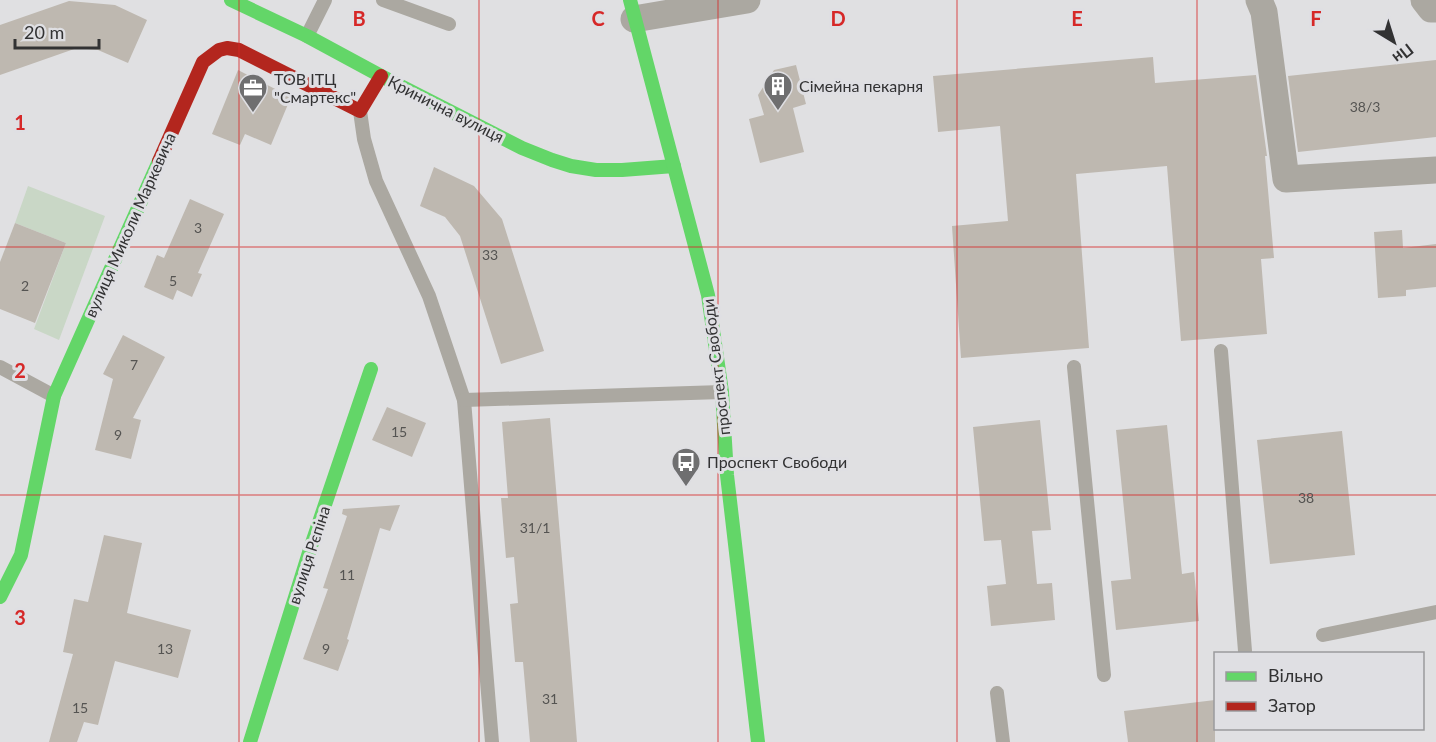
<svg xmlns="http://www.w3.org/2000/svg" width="1436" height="742" font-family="Lato,sans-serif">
<rect width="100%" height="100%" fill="#e0e0e2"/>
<!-- green -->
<polygon fill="#c9d7c6" points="28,186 105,216 59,340 34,329 66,243 15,223"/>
<!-- building -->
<g fill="#beb8b0">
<polygon points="69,1 115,5 147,20 128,63 98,50 77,48 0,75 0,25"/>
<polygon points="1153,57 1155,83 1256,75 1267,156 1265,156 1274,258 1261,259 1267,334 1181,341 1167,166 1076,174 1089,348 961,358 952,226 1008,221 1000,126 938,132 933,76"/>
<polygon points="1436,60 1436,137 1298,152 1288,76"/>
<polygon points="796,65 806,104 793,108 804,152 760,163 749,119 764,115 758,95 774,70"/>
<polygon points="238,70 291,97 271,145 245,134 240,145 212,134"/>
<polygon points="434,167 474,186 502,219 544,351 501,364 460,236 445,217 420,206"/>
<polygon points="190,199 224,214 198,273 202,274 192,297 177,290 173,300 144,287 157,255 164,258"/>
<polygon points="15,223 66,243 35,323 0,309 0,262"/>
<polygon points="1402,230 1403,248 1436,244 1436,287 1406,290 1406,296 1378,298 1374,232"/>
<polygon points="123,335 165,357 133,418 141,420 131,459 95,450 113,379 103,374"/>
<polygon points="387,407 426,423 412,457 372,440"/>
<polygon points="550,418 570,653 577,742 530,742 523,662 515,662 510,604 518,603 514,557 506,558 501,498 508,498 502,422"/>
<polygon points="1040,420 1051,530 1032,531 1037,584 1052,583 1055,620 991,626 987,586 1006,584 1001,540 984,541 973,427"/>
<polygon points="1167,425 1182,574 1194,572 1199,621 1116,630 1111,581 1131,579 1116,430"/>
<polygon points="1342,431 1355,555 1270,564 1257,440"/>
<polygon points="400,505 390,531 380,528 347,639 349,640 338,671 303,659 328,589 323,588 347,516 342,514 343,509"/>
<polygon points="104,535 142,543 127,613 191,630 178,678 115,661 98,725 84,722 77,742 49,742 73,654 63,652 74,599 88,602"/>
<polygon points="1215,700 1215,742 1128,742 1124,711"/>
</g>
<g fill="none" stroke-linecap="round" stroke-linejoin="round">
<!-- lane -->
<g stroke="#aba8a1" stroke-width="14">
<polyline points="383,0 449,24"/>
<polyline points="307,36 325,0"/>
<polyline points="360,111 364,139 376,181 429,296 464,400 492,742"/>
<polyline points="1221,351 1245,651"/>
<polyline points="0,367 54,396"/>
<polyline points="1074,367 1104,675"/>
<polyline points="464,400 722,392"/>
<polyline points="1323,635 1436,612"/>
<polyline points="997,693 1003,742"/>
</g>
<!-- street -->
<g stroke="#aba8a1" stroke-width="27">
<polyline points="1259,0 1264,12 1286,179 1436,170"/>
<polyline points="1424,0 1431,9 1436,9"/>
<polyline points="634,19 747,0"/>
</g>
<!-- fast -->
<g stroke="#63d668" stroke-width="14">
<polyline points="231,0 307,36 381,76 522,148 552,160 571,166 596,170 622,170 674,166"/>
<polyline points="630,0 708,295 722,392 727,475 758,742"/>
<polyline points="0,597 21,555 54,396 159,161"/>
<polyline points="250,742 311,546 371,369"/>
</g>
<!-- jam -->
<polyline stroke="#b3261e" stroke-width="14" points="159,161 203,62 219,50 227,48 239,50 360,111 381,76"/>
</g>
<!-- grid -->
<path fill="none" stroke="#d62828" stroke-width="1.5" stroke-opacity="0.55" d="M239,0v742M479,0v742M718,0v742M957,0v742M1197,0v742M0,247h1436M0,495h1436"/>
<!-- icons -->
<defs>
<g id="building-pin" transform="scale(1.5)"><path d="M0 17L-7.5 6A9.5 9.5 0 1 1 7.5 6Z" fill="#6f6f70" stroke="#dfdfe3"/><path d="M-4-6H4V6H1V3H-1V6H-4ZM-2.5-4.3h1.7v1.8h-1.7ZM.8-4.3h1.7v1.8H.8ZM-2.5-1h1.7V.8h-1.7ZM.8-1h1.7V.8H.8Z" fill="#fff"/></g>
<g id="office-pin" transform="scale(1.5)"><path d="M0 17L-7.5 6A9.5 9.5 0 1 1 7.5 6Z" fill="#6f6f70" stroke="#dfdfe3"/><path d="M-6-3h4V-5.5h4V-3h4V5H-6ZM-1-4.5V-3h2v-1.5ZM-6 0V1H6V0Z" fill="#fff"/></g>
<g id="bus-pin" transform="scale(1.5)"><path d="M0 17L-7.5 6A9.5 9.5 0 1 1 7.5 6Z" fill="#6f6f70" stroke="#dfdfe3"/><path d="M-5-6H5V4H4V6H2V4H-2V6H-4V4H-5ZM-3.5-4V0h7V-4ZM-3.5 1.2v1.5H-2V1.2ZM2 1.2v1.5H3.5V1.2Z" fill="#fff"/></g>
</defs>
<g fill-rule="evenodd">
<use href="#building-pin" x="778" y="86"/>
<use href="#office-pin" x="253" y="88"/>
<use href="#bus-pin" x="686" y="462"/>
</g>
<g text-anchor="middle" stroke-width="6" stroke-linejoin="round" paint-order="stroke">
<!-- number labels -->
<g font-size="14" fill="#555452">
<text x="1365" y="112">38/3</text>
<text x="198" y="233">3</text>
<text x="490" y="260">33</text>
<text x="173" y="286">5</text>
<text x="25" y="291">2</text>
<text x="134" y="370">7</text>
<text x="399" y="437">15</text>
<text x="118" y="440">9</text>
<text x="1306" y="503">38</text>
<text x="535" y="533">31/1</text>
<text x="347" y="580">11</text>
<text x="165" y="654">13</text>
<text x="326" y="654">9</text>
<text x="550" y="704">31</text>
<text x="80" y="713">15</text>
</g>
<!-- poi labels -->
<g font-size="16" fill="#323233" stroke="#dfdfe3" text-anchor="start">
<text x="274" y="85">ТОВ ІТЦ<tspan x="274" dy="18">"Смартекс"</tspan></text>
<text x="799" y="92">Сімейна пекарня</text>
<text x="707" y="468">Проспект Свободи</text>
</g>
<!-- street labels -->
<g font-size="16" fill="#323233" stroke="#dfdfe3">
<text transform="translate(446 109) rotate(27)" y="6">Кринична вулиця</text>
<text transform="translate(130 225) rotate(-66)" y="6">вулиця Миколи Маркевича</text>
<text transform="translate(716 367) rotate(-97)" y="6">проспект Свободи</text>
<text transform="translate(309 555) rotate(-72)" y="6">вулиця Рєпіна</text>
</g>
</g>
<g font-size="20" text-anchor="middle" font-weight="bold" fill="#d62828" stroke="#dfdfe3" stroke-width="6" stroke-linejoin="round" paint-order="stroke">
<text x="359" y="26">B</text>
<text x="598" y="26">C</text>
<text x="838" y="26">D</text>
<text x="1077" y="26">E</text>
<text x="1316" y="26">F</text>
<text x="20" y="130">1</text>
<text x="20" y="378">2</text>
<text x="20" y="625">3</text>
</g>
<!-- legend -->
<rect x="1214" y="652" width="210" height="78" fill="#dfdfe3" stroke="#9a9a9d" stroke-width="1.5"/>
<rect x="1226" y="672" width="30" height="9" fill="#63d668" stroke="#9a9a9d" stroke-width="1.5"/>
<text x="1268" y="682" font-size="18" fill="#323233">Вільно</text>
<rect x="1226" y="702" width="30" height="9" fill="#b3261e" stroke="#9a9a9d" stroke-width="1.5"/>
<text x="1268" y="712" font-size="18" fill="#323233">Затор</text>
<!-- north arrow -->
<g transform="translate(1394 42) rotate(142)" stroke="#dfdfe3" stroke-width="4.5" paint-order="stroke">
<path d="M0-4.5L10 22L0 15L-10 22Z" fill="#323233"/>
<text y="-9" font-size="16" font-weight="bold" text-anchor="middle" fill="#323233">Пн</text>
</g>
<!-- scale -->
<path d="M15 39v9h84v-9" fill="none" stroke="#323233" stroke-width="3"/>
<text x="24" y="39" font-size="18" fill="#323233" stroke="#dfdfe3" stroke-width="4.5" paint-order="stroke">20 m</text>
</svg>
